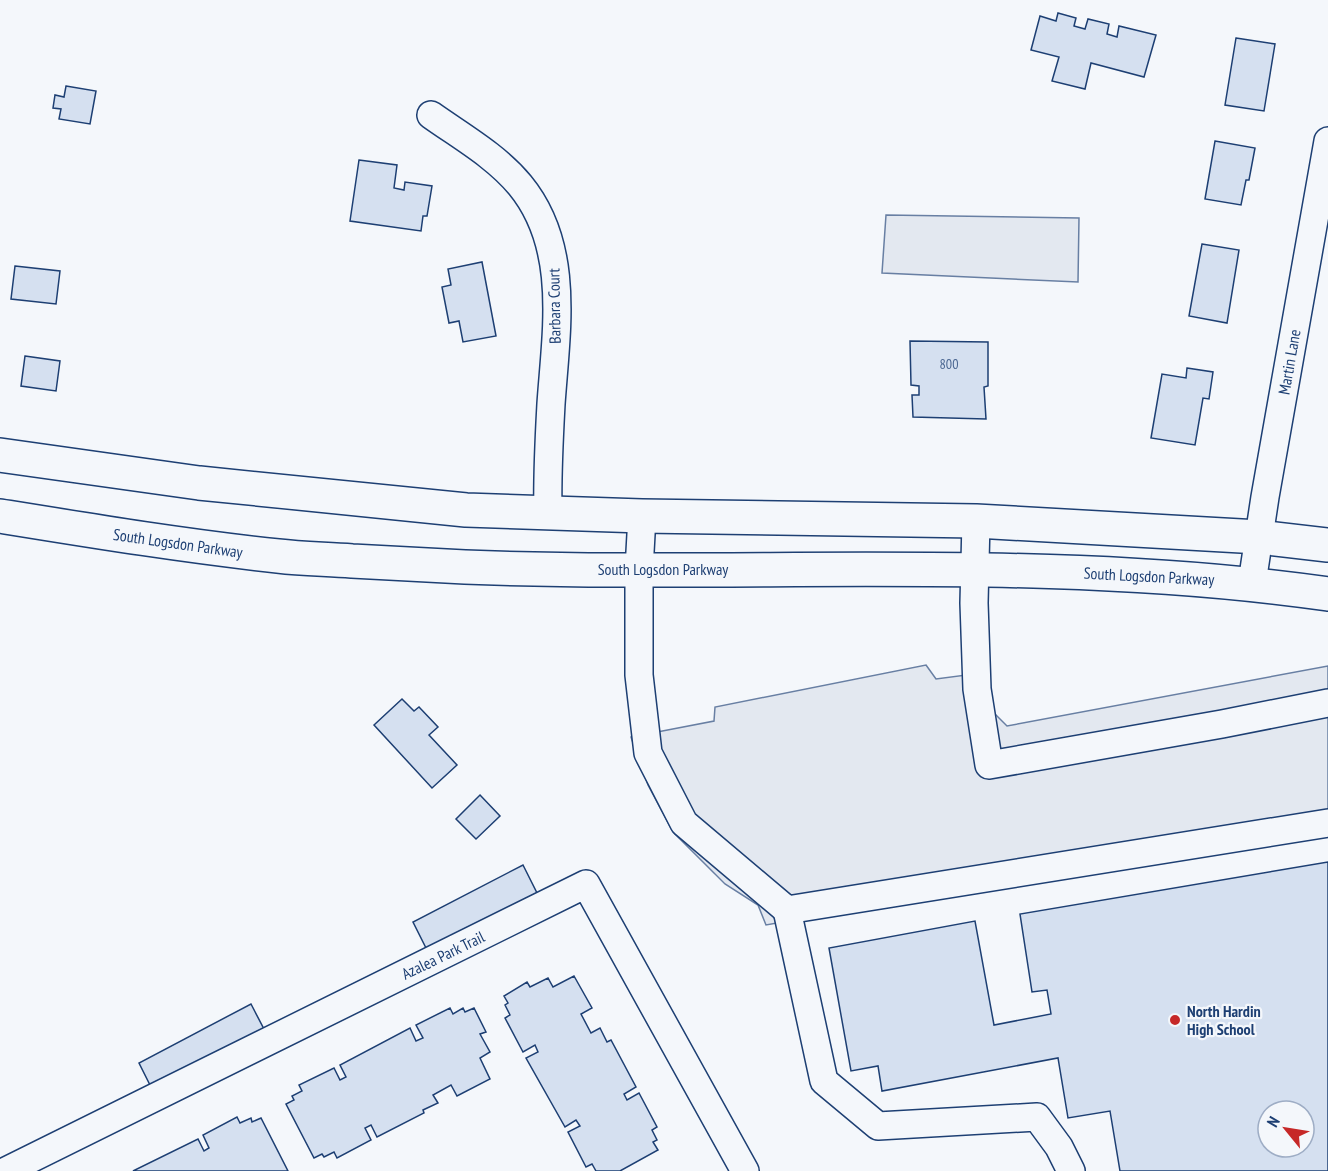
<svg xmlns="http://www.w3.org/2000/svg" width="1328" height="1171" font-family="'PT Sans Narrow',sans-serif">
<rect width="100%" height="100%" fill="#f4f7fb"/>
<!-- parking -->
<g fill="#e3e8f0" stroke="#687fa3" stroke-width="1.5">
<polygon points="886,215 1079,218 1078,282 882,273"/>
<polygon points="926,665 936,679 989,672 990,709 1007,726 1328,666 1328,826 766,925 758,905 725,884 673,832 648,785 631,737 714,721 715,707"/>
</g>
<!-- building -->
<g fill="#d5e0f0" stroke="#1d3f73" stroke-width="1.5" fill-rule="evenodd">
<polygon points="1058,13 1076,18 1074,26 1085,29 1088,19 1109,24 1107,34 1117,37 1119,26 1156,35 1144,77 1091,63 1085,89 1052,81 1059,57 1031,50 1040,16 1056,21"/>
<polygon points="1236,38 1275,44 1264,111 1225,105"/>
<polygon points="66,86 96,91 90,124 59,119 61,109 53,108 55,95 64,97"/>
<polygon points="1215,141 1255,148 1249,180 1246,180 1241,205 1205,199"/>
<polygon points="359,160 397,165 394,188 404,190 405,182 432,186 427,216 423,216 421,231 350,221"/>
<polygon points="1202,244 1239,250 1227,323 1189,316"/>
<polygon points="482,262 496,336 463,342 459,321 449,323 442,287 451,285 448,269"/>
<polygon points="15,266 60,271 56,304 11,299"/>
<polygon points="910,341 988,342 988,386 984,387 986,419 913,417 912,395 919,395 919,386 911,385"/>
<polygon points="25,356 60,361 56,391 21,386"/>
<polygon points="1187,368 1213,372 1209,399 1203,398 1195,445 1151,438 1162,374 1186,378"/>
<polygon points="402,699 414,711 419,707 438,727 429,735 457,765 432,788 374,725"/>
<polygon points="480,795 500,816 476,839 456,819"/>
<path d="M1328,862v309h-208l-10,-60 -42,7 -10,-60 -176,33 -4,-25 -27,5 -22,-123 146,-27 19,104 57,-11 -4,-24 -15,2 -12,-78zM1268,1111h36v36h-36z"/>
<polygon points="523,865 537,893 427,950 413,922"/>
<polygon points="574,976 592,1008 581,1014 591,1033 600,1028 607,1042 611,1040 636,1087 624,1094 627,1100 639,1093 657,1127 652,1130 657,1140 653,1142 658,1150 620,1171 596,1171 592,1164 586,1167 568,1132 580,1126 576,1120 565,1127 526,1058 538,1052 535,1045 523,1052 505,1018 510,1015 505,1005 508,1003 504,996 527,982 530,987 548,978 553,987"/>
<polygon points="251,1004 266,1033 153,1091 139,1063"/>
<polygon points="450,1008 453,1014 463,1008 465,1012 474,1008 486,1032 480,1034 490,1052 480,1058 490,1079 457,1096 451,1085 433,1095 438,1103 423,1110 424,1113 377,1137 371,1125 365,1128 371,1140 337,1158 334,1152 324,1157 322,1154 314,1158 286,1104 294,1100 292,1096 302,1091 299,1085 334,1068 340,1080 346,1077 340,1065 410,1028 416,1041 423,1038 416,1025"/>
<polygon points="237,1117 240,1123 251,1118 252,1122 261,1118 288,1171 133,1171 198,1139 204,1151 209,1148 203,1135"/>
</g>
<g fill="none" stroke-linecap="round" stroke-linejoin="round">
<!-- minor casing -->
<g stroke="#1d3f73" stroke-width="30">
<g id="minor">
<path d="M431,115c31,22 65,41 89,70 51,62 36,146 31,219 -2,37 -4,72 -3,109"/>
<polyline points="642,516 639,570 639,675 648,753 684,823 787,910 1328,823"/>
<polyline points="976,521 974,603 977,689 989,765 1222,724 1328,703"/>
<polyline points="1252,583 1265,497 1328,141"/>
<polyline points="787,910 824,1081 878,1126 1037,1117 1059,1147 1071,1171"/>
<polyline points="6,1171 586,884 745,1171"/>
</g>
</g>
<!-- major casing -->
<g stroke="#1d3f73" stroke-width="36">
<g id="major">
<polyline points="0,455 199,483 466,510 642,516 976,521 1259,537 1328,545"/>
<path d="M0,516c93,15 185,30 278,40 25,3 49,3 74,5 38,2 76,4 113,6 288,11 577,-14 863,27"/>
</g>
</g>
<!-- minor -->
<use href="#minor" stroke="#f4f7fb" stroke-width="27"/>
<!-- major -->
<use href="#major" stroke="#f4f7fb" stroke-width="33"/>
</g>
<!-- markers -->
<circle fill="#c62828" stroke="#f4f7fb" stroke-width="2" cx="1175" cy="1020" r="6"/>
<g text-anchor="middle" stroke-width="4.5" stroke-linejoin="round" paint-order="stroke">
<!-- number labels -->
<g font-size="14" fill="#4b6792">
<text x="949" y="369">800</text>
</g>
<!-- street labels -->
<g font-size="16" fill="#1d3f73" stroke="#f4f7fb">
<text transform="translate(554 306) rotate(-91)" y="6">Barbara Court</text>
<text transform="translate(1289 362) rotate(-80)" y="6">Martin Lane</text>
<text transform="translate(178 543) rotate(8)" y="6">South Logsdon Parkway</text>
<text x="663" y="575">South Logsdon Parkway</text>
<text transform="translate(1149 576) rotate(3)" y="6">South Logsdon Parkway</text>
<text transform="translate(443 955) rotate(-26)" y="6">Azalea Park Trail</text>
</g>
<!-- poi labels -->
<g font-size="16" font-weight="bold" fill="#1d3f73" stroke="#f4f7fb" text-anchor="start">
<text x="1187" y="1017">North Hardin<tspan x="1187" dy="18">High School</tspan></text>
</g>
</g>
<!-- north arrow -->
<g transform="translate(1286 1129) rotate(300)"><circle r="28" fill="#f4f7fb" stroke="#9eadc5" stroke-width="1.5"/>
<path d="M0-4.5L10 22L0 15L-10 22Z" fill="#c62828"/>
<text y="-9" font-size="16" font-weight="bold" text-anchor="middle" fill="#1d3f73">N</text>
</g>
</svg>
